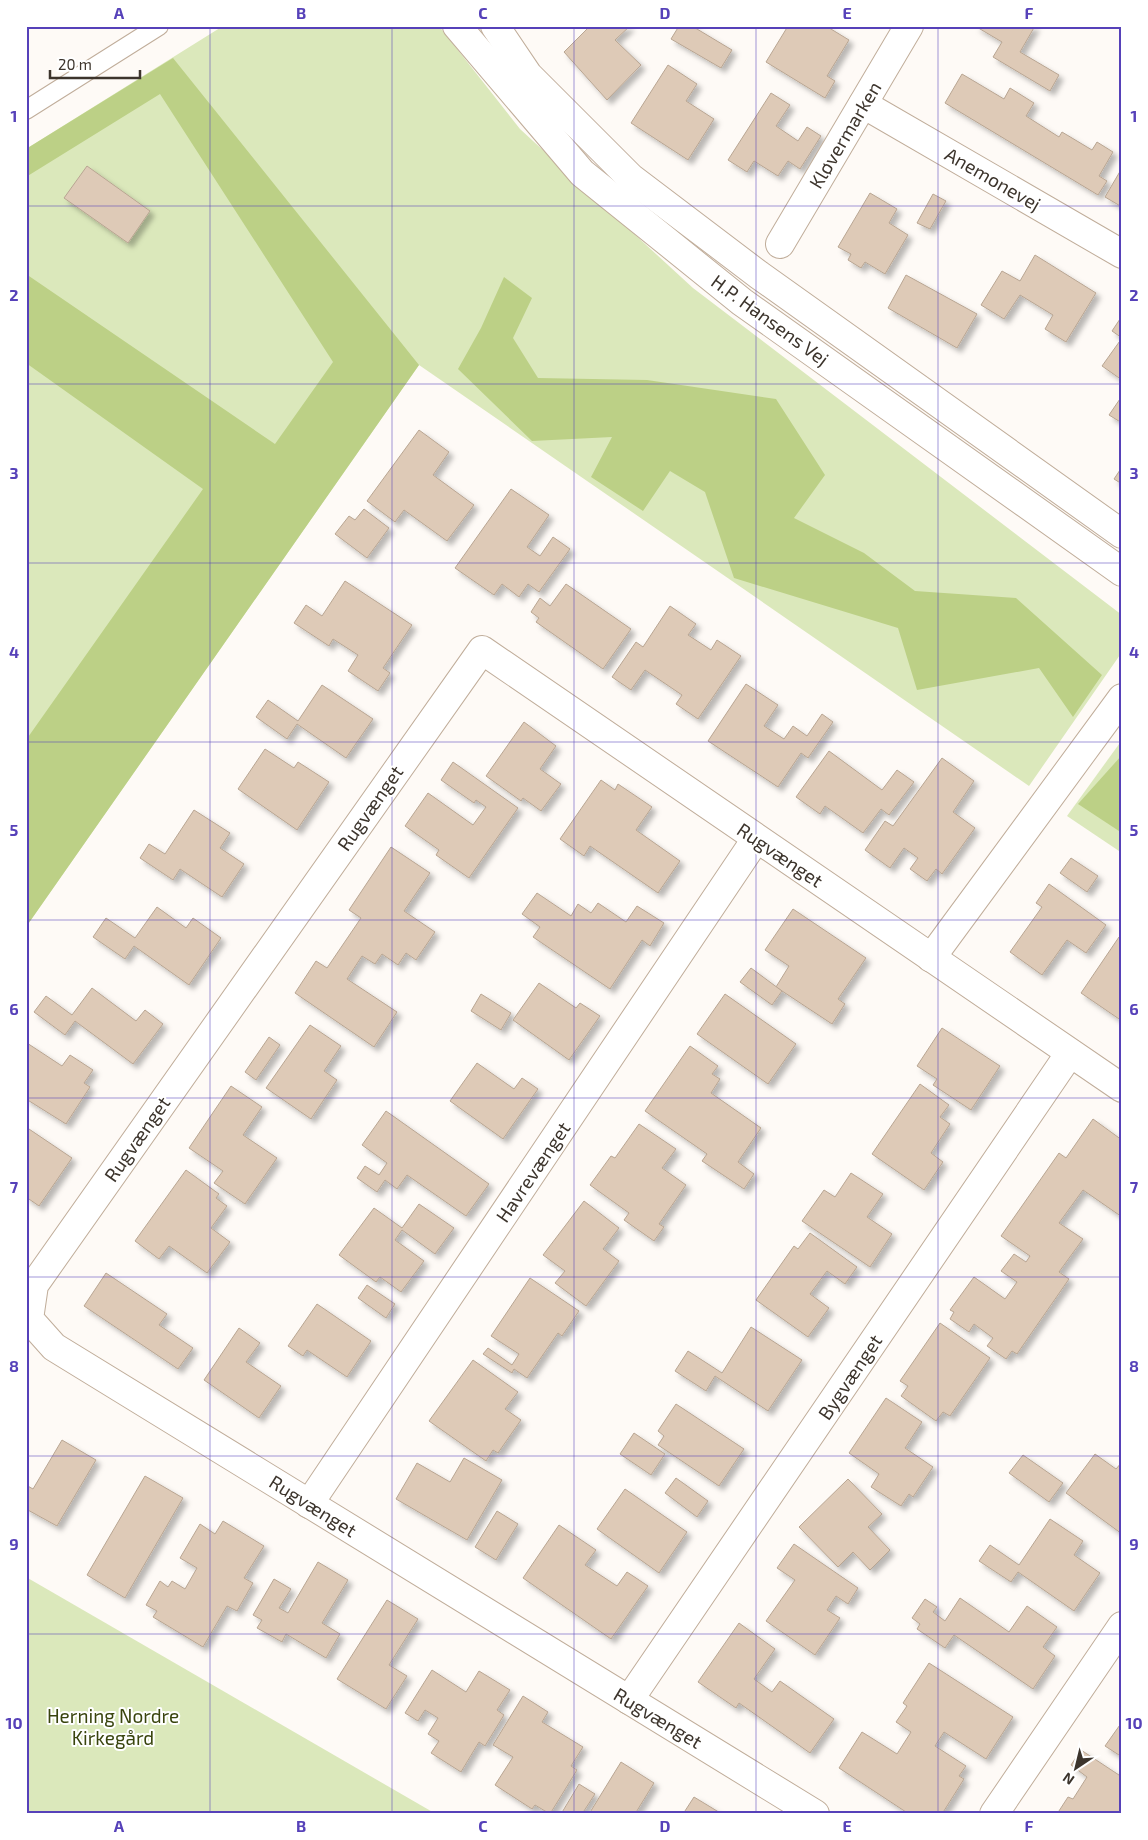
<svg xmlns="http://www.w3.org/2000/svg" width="1148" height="1840" font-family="'Exo 2',sans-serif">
<defs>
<filter id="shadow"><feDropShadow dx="4.5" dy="4.5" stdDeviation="2.5" flood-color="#0004"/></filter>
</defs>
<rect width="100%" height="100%" fill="#fefaf6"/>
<!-- green -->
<g fill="#dbe8bb">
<polygon points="223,26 439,26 520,129 693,288 1122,615 1122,652 1029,786 419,365 26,927 26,149"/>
<polygon points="1122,740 1122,853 1067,816"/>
<polygon points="26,1577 436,1814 26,1814"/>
</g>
<!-- forest -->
<g fill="#bcd086">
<polygon points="173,58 419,365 26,927 26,740 203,489 26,363 26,274 275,444 333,362 160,94 26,177 26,149"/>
<polygon points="504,277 532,298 513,338 538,378 647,380 776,399 825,475 794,518 864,553 915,591 1016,598 1102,675 1073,717 1039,668 917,690 898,628 734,578 705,492 670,471 643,511 591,477 612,437 532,441 458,369 481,328"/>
<polygon points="1122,755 1122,833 1078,804"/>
</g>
<!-- building -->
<g fill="#decab7" stroke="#b8a592" filter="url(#shadow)">
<polygon points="590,26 630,26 615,40 641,65 607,100 564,52"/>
<polygon points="679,26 692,26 732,50 721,68 671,39"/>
<polygon points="788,26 826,26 849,40 827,76 835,81 825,98 766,62"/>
<polygon points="975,26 1035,26 1020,52 1059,75 1050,91 993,57 1002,42"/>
<polygon points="668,65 697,84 686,101 714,119 688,160 631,123"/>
<polygon points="962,74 1004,99 1010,88 1034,103 1026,116 1059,137 1062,132 1092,150 1097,142 1113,152 1099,176 1107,181 1098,195 945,103"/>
<polygon points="771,93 790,105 776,126 798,141 807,127 821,136 800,169 788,161 778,176 754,161 747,172 728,160"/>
<polygon points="87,166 150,211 128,243 64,198"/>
<polygon points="1122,168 1122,207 1105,197"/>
<polygon points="870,193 897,209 889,223 908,235 885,274 865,262 861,268 848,260 851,254 838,247"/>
<polygon points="933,194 946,201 930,229 917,223"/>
<polygon points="1035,255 1096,293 1066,342 1045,329 1053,315 1020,295 1004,319 981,305 1002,271 1020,281"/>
<polygon points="906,275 977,314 957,348 888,308"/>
<polygon points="1122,316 1122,338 1112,331"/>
<polygon points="1122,338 1122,380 1102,366"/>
<polygon points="1122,396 1122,423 1109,415"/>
<polygon points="419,430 449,452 433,475 474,505 447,541 404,510 395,522 367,501"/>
<polygon points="1122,467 1122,484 1114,479"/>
<polygon points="511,489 549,515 527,547 540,556 553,537 570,549 539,592 528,584 519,597 502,584 494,595 455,568"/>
<polygon points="364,509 389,528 367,558 335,534 349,516 355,520"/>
<polygon points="345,581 412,625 383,668 390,673 378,691 348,671 358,655 333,639 329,646 294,623 306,605 322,616"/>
<polygon points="566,584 631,629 603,669 536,622 539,618 531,612 540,598 550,606"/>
<polygon points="670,606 696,624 688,635 711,650 717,640 741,656 698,719 676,704 682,695 645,670 631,690 612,677 636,642 643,647"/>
<polygon points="746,684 778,705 764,726 784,739 793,726 807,736 822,714 833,722 808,758 801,753 778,787 708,741"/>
<polygon points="322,685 373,719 346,758 297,724 287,739 256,717 268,700 298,721"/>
<polygon points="524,722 556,746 540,769 561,784 541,811 523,798 521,801 486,776"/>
<polygon points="265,749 294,768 298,762 329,782 297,830 238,789"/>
<polygon points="829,751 882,790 897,770 914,782 889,815 881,809 863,833 825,806 820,814 796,797"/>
<polygon points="942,758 974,781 953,812 975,828 942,874 936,869 927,881 910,869 918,858 904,848 890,868 865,850 885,821 893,826"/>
<polygon points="453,762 518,808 469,878 436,855 439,850 405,826 428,793 473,825 486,807 476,800 474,803 441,780"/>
<polygon points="601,780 615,790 618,784 652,807 636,830 680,861 658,893 590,846 584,856 560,839"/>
<polygon points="194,810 230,833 220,848 244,864 222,897 180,869 173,880 140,858 149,844 165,854"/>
<polygon points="391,847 430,873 404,911 435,932 416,960 406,953 398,965 382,954 375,964 362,956 347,979 397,1012 374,1047 295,993 316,961 327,968 361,918 349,910"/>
<polygon points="1071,858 1098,876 1087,892 1060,873"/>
<polygon points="1049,884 1106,925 1086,953 1067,940 1042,975 1010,952 1042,907 1036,903"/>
<polygon points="537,893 571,916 578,904 591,913 598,903 626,922 637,906 664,923 650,946 642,940 610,989 533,937 540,927 522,914"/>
<polygon points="157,907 186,928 193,918 221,938 189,985 134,946 125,959 93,937 106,918 135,938"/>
<polygon points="793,909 866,958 838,999 845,1004 832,1024 776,987 789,966 765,950"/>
<polygon points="1119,937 1122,939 1122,1021 1081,993"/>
<polygon points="751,968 782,991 772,1005 740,982"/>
<polygon points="539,983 576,1008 580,1003 600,1016 569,1060 513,1020"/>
<polygon points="92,988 136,1021 145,1010 163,1024 133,1064 75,1021 65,1035 34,1012 46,996 72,1015"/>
<polygon points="481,994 511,1013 501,1030 471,1011"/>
<polygon points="725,994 796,1044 768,1084 697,1034"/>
<polygon points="310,1025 341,1046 324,1071 337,1080 311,1119 266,1088"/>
<polygon points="942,1028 1000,1066 971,1110 933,1085 937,1079 917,1066"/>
<polygon points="269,1037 280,1045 256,1080 245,1072"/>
<polygon points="27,1043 62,1066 70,1055 93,1070 84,1083 90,1087 66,1124 26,1099"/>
<polygon points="690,1046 718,1066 712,1074 720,1079 711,1093 761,1128 738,1162 754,1174 744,1189 702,1161 707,1154 645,1111"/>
<polygon points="477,1063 514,1089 522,1078 538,1089 503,1139 450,1101"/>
<polygon points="920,1084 949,1105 940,1117 950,1124 931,1153 943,1162 924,1190 872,1154"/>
<polygon points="231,1086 262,1107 243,1135 277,1158 245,1204 214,1183 223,1171 189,1148"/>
<polygon points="386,1111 489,1184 466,1216 407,1175 397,1189 385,1180 377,1192 357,1178 365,1166 379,1175 387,1163 362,1145"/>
<polygon points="1093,1119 1122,1140 1122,1217 1083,1190 1059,1223 1083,1239 1059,1272 1069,1279 1017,1354 1012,1351 1006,1359 987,1346 993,1338 974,1324 969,1332 950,1319 954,1312 950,1310 974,1277 1005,1299 1017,1282 1001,1271 1014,1254 1026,1262 1030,1256 1001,1236 1059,1153 1066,1158"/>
<polygon points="639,1124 676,1149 662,1168 686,1185 659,1224 664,1227 654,1241 624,1220 629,1213 590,1185 611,1156 615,1158"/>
<polygon points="26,1127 72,1158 39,1206 26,1197"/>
<polygon points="186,1170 219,1194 216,1198 227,1206 211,1228 230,1242 207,1273 169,1246 159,1259 135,1241"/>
<polygon points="851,1173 883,1194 867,1217 892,1234 870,1267 802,1221 824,1190 835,1197"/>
<polygon points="584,1201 619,1228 603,1249 619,1261 586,1306 555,1283 565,1271 543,1255"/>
<polygon points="419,1204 454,1228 435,1254 402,1230 395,1240 424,1261 401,1292 380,1277 376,1282 339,1255 374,1208 402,1228"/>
<polygon points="810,1233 857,1267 845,1284 827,1271 810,1294 829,1308 808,1337 756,1300 794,1246 798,1249"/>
<polygon points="106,1273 167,1314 159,1325 193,1348 178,1369 84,1306"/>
<polygon points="530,1278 579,1311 562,1336 558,1333 527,1378 514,1369 512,1373 483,1354 488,1348 512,1365 519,1354 491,1336"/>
<polygon points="367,1285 395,1304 386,1318 358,1298"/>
<polygon points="317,1304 371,1341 347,1377 307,1350 303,1356 288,1346"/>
<polygon points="940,1323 990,1358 950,1416 943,1412 936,1421 901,1396 908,1386 900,1381"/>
<polygon points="751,1327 802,1360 768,1411 715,1376 706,1391 675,1371 688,1351 722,1373"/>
<polygon points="239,1328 260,1343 246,1362 281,1386 259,1418 204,1380"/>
<polygon points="473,1360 518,1392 505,1409 521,1420 498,1453 493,1450 486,1461 429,1421"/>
<polygon points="886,1398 922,1422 905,1448 933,1467 913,1497 909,1494 901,1506 871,1487 879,1474 849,1453"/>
<polygon points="676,1404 744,1449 719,1486 658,1445 664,1436 658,1431"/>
<polygon points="634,1433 665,1454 651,1475 620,1454"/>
<polygon points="62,1440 96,1460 57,1526 26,1509 26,1485 33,1489"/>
<polygon points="1095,1454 1116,1469 1122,1462 1122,1534 1066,1493"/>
<polygon points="1023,1455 1063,1483 1049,1502 1009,1473"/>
<polygon points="464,1458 502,1480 467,1540 396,1499 417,1463 450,1482"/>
<polygon points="145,1476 183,1498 125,1598 87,1575"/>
<polygon points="676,1478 708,1501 697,1517 665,1493"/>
<polygon points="848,1479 882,1514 868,1527 890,1550 870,1570 853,1552 838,1567 799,1527"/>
<polygon points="625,1489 687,1532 659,1573 597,1529"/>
<polygon points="497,1511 518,1524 496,1560 475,1547"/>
<polygon points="1050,1519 1083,1541 1074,1555 1100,1573 1074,1611 1018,1572 1011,1582 979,1561 990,1545 1019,1565"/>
<polygon points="223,1521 264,1546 244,1578 253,1583 237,1611 227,1606 203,1647 153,1617 157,1611 146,1605 160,1581 168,1587 172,1581 185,1589 197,1568 180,1558 200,1524 215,1534"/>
<polygon points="559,1525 596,1550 585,1565 617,1586 627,1572 648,1586 611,1639 523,1578"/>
<polygon points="794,1544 858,1588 848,1604 836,1596 827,1610 840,1618 815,1655 766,1621 795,1580 777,1568"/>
<polygon points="318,1562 348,1580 322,1623 340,1634 326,1658 286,1634 282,1642 257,1628 262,1620 253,1615 274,1579 291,1589 279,1608 288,1613"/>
<polygon points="960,1598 1009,1632 1027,1606 1057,1627 1043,1647 1055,1656 1033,1689 954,1635 945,1648 917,1629 920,1624 912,1618 925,1599 937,1607 933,1612 945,1621"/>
<polygon points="387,1600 418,1619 389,1665 407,1676 386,1709 337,1679"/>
<polygon points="739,1623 775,1649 754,1679 772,1692 780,1681 834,1719 810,1753 739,1703 736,1708 698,1682"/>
<polygon points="929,1663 1013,1717 986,1759 944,1732 935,1746 966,1766 959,1776 964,1779 942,1814 909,1814 839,1768 862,1732 897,1754 911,1732 896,1722 907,1706 903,1703"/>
<polygon points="432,1670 466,1692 479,1671 510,1690 497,1710 504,1715 485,1746 479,1742 461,1772 431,1753 439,1741 428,1734 438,1718 425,1710 418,1721 405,1713"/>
<polygon points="523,1696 548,1712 542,1722 583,1747 571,1766 577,1770 550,1814 535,1805 532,1809 495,1785 513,1757 493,1745"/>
<polygon points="1122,1722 1122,1757 1105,1746"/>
<polygon points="1081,1750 1122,1777 1122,1814 1057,1814 1068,1797 1073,1799 1087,1777 1071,1765"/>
<polygon points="621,1762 654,1783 635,1814 589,1814"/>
<polygon points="579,1784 595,1794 582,1814 561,1814"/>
<polygon points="694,1797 722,1814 683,1814"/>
</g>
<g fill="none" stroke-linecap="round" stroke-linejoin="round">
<!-- service casing -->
<g stroke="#c0ad9a" stroke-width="20">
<polyline id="service" points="26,110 159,26"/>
</g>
<!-- minor casing -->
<g stroke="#c0ad9a" stroke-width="30">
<g id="minor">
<polyline points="863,104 1122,254"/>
<polyline points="780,244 909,26"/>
<polyline points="931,958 1122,698"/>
<polyline points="309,1504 756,839"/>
<polyline points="629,1700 1070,1053"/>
<polyline points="815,1814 54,1347 29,1319 34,1285 482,650 1122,1088"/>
<polyline points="994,1814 1122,1626"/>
</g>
</g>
<!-- tertiary casing -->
<g stroke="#c0ad9a" stroke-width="30">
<g id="tertiary">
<polyline points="457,26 582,173 742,302 1122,572"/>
<polyline points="495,26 528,75 631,178 759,275 1122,534"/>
</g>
</g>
<!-- service -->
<use href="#service" stroke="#fff" stroke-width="18"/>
<!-- minor -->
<use href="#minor" stroke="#fff" stroke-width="28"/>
<!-- tertiary -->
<use href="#tertiary" stroke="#fff" stroke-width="28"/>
</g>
<!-- grid -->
<path fill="none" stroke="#5641b9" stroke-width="1" stroke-opacity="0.55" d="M210,26v1788M392,26v1788M574,26v1788M756,26v1788M938,26v1788M26,206h1096M26,384h1096M26,563h1096M26,742h1096M26,920h1096M26,1098h1096M26,1277h1096M26,1456h1096M26,1634h1096"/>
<g text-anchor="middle" stroke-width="4" stroke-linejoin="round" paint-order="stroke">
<!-- street labels -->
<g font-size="19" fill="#3c342c" stroke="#fff">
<text transform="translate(845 135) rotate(-59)" y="7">Kløvermarken</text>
<text transform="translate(993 179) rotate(30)" y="7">Anemonevej</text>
<text transform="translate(770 320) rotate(36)" y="7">H.P. Hansens Vej</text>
<text transform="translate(370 808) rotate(-55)" y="7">Rugvænget</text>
<text transform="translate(780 855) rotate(34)" y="7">Rugvænget</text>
<text transform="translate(137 1139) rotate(-55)" y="7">Rugvænget</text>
<text transform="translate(533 1172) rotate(-56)" y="7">Havrevænget</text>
<text transform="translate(850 1377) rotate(-56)" y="7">Bygvænget</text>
<text transform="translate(313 1506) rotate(32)" y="7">Rugvænget</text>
<text transform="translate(658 1718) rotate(31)" y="7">Rugvænget</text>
</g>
<!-- park labels -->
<g font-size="19" fill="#39440d" stroke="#fff">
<text x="113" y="1723">Herning Nordre<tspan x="113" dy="22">Kirkegård</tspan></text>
</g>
</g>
<!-- border -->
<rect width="1148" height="1840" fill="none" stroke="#ffffff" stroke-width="55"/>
<!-- north arrow -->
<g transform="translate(1076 1768) rotate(215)" stroke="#ffffff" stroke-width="4" paint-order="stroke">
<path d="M0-4L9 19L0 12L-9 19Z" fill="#3c342c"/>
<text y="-8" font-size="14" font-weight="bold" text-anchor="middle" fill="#3c342c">N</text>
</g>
<!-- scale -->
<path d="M50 70v8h90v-8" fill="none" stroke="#3c342c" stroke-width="2.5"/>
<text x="58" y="70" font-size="15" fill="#3c342c" stroke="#ffffff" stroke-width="4" paint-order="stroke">20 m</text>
<rect x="28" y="28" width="1092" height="1784" fill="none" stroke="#5641b9" stroke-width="2"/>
<g font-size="16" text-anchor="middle" font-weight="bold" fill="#5641b9">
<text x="119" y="19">A</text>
<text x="301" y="19">B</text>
<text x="483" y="19">C</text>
<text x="665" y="19">D</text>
<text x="847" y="19">E</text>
<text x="1029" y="19">F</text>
<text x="14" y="122">1</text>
<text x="1134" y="122">1</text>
<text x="14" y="301">2</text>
<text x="1134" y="301">2</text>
<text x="14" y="479">3</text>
<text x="1134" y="479">3</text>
<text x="14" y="658">4</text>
<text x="1134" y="658">4</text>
<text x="14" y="836">5</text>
<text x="1134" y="836">5</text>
<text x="14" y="1015">6</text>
<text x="1134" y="1015">6</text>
<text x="14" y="1193">7</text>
<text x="1134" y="1193">7</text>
<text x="14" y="1372">8</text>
<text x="1134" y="1372">8</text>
<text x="14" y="1550">9</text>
<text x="1134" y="1550">9</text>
<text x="14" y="1729">10</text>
<text x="1134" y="1729">10</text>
<text x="119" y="1832">A</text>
<text x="301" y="1832">B</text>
<text x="483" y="1832">C</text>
<text x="665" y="1832">D</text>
<text x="847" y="1832">E</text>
<text x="1029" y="1832">F</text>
</g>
</svg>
